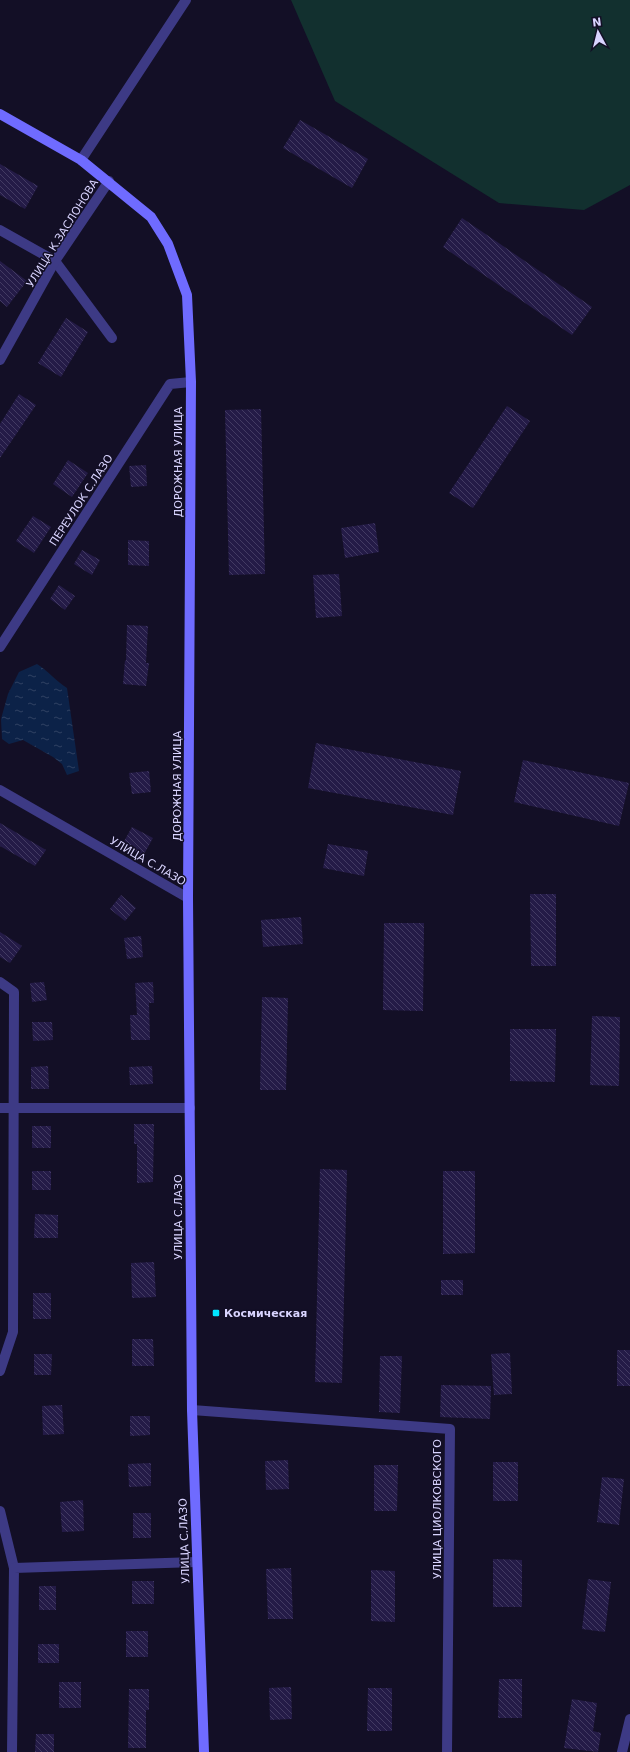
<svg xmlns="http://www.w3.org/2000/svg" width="630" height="1752" font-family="'DejaVu Sans',sans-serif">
<defs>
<pattern id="water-ripples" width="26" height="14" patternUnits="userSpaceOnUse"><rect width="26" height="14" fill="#0c2248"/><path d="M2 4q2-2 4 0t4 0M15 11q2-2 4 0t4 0" fill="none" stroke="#2f4163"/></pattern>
<pattern id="building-back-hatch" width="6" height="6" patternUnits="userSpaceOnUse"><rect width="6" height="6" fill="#241b47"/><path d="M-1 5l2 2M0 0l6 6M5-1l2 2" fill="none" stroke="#433b63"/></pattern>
</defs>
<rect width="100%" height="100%" fill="#130f26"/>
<!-- grass -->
<polygon fill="#12302f" points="291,0 630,0 630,185 584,210 499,203 335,101"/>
<!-- water -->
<path fill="url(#water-ripples)" d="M37,664c11,7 19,17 30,24l12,83 -12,4 -5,-11 -9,-7 -30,-17 -14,4 -7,-5 -1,-20 7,-25 11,-22z"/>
<!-- building -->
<g fill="url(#building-back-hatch)">
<polygon points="300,120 368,159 352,188 283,148"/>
<polygon points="0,164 38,186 25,209 0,195"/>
<polygon points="462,218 592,307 572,335 443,247"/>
<polygon points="0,261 27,281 7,307 0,301"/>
<polygon points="66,318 88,332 61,377 38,363"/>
<polygon points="19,394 36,405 0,458 0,424"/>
<polygon points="507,406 530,421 473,508 449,493"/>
<polygon points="261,409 265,574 229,575 225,410"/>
<polygon points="68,460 88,473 72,497 53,484"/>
<polygon points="146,465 147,486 131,487 129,466"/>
<polygon points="33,516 51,527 34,553 16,541"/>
<polygon points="375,523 379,552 345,558 341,528"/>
<polygon points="128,540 149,541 149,566 128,565"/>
<polygon points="82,550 100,560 92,575 74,564"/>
<polygon points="339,574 342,616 316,618 313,575"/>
<polygon points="59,585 75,596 65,610 50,599"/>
<polygon points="127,625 148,626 146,663 149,663 146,686 123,684 125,660 126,661"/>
<polygon points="316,743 461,771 453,815 308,788"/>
<polygon points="523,760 629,783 619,826 514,802"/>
<polygon points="149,771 151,792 132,794 129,773"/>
<polygon points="0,823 46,850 35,866 0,846"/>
<polygon points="132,827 153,838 143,856 122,845"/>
<polygon points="328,844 368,851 364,876 323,868"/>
<polygon points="530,894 556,894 556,966 531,966"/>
<polygon points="121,895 136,908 125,921 110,909"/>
<polygon points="301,917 303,944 263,947 261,920"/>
<polygon points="384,923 424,923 423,1011 383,1010"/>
<polygon points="0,932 22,946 10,963 0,957"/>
<polygon points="141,936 143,957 127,959 124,938"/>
<polygon points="44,982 47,1000 32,1002 30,983"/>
<polygon points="153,982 154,1003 149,1003 150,1040 131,1040 130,1015 137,1015 135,983"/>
<polygon points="262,997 288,998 286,1090 260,1090"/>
<polygon points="592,1016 620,1017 619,1086 590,1085"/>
<polygon points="32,1022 52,1022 53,1040 33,1041"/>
<polygon points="510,1029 556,1029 555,1082 510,1081"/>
<polygon points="48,1066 49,1089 31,1089 31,1067"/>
<polygon points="152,1066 153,1084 130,1085 129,1067"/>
<polygon points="134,1124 154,1124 153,1182 137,1183 137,1144 134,1144"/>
<rect x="32" y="1126" width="19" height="22"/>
<polygon points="320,1169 347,1170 342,1383 315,1382"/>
<rect x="32" y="1171" width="19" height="19"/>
<polygon points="443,1171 475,1171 475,1253 443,1254"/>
<polygon points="35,1214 58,1215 58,1238 34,1238"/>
<polygon points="154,1262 156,1297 132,1298 131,1263"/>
<rect x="441" y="1280" width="22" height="15"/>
<rect x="33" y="1293" width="18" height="26"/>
<polygon points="132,1339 153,1339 154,1366 132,1366"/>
<rect x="617" y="1350" width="13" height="36"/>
<polygon points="510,1353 512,1394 494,1395 491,1354"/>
<polygon points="34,1354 52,1354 51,1375 34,1375"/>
<polygon points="380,1356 402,1356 400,1413 379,1412"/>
<polygon points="441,1385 491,1386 490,1419 440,1417"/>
<polygon points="62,1405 64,1434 43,1435 42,1406"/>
<polygon points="130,1416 150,1416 150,1435 130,1436"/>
<polygon points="288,1460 289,1489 266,1490 265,1461"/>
<rect x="493" y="1462" width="25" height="39"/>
<polygon points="151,1463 151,1486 129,1487 128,1464"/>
<polygon points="374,1465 398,1465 397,1511 374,1511"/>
<polygon points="602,1477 624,1479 619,1525 597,1522"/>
<polygon points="83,1500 84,1531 62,1532 60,1502"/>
<rect x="133" y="1513" width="18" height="25"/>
<polygon points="493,1559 522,1560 522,1607 493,1607"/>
<polygon points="291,1568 293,1619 268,1619 266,1569"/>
<polygon points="371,1570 395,1571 395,1622 371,1621"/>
<polygon points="588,1579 611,1582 605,1632 582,1629"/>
<rect x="132" y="1581" width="22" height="23"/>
<rect x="39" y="1586" width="17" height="24"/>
<rect x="126" y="1631" width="22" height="26"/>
<rect x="38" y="1644" width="21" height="19"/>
<polygon points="499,1679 522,1679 522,1718 498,1718"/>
<rect x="59" y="1682" width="22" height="26"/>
<polygon points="291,1687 292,1719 270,1720 269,1688"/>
<polygon points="368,1688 392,1688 392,1731 367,1731"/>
<polygon points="129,1689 149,1689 149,1710 146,1710 146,1748 128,1748"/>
<polygon points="572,1699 597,1703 593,1731 601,1733 598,1752 564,1748"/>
<polygon points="36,1734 54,1734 54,1752 35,1752"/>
</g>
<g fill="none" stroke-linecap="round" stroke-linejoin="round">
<!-- street -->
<g stroke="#3d3a85" stroke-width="10">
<polyline points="81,160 186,0"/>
<polyline points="0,230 55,261 112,338"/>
<polyline points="0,360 55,261 109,181"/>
<polyline points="0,647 170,384 191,382"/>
<polyline points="0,790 188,898"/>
<polyline points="0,982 14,992 13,1332 0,1371"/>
<polyline points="0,1108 190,1108"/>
<polyline points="192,1410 450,1429 447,1752"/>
<polyline points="0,1511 14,1568"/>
<polyline points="12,1752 14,1568 196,1562"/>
<polyline points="622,1752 630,1719"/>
</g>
<!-- secondary -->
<polyline stroke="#6f6bff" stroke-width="10" points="0,114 81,160 151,217 168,244 187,295 191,382 188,898 192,1410 204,1752"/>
</g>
<!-- markers -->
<rect fill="#00e5ff" stroke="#130f26" stroke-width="1.5" x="212" y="1309" width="8" height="8" rx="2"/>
<g text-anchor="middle" stroke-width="3" stroke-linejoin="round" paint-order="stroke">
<!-- street labels -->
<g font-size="11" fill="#d9d4ff" stroke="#130f26">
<text transform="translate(62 233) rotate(-58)" y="4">УЛИЦА К.ЗАСЛОНОВА</text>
<text transform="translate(178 462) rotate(-90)" y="4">ДОРОЖНАЯ УЛИЦА</text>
<text transform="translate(81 500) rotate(-57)" y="4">ПЕРЕУЛОК С.ЛАЗО</text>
<text transform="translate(177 786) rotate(-90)" y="4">ДОРОЖНАЯ УЛИЦА</text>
<text transform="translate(148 861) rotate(30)" y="4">УЛИЦА С.ЛАЗО</text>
<text transform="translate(178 1217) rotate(-90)" y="4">УЛИЦА С.ЛАЗО</text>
<text transform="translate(437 1509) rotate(-90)" y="4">УЛИЦА ЦИОЛКОВСКОГО</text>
<text transform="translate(184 1541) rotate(-92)" y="4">УЛИЦА С.ЛАЗО</text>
</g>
<!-- poi labels -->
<g font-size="11" font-weight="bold" fill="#d9d4ff" stroke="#130f26" text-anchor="start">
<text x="224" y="1317">Космическая</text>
</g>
</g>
<!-- north arrow -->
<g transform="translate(598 32) rotate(353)" stroke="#130f26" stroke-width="3" paint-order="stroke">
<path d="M0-3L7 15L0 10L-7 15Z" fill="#d9d4ff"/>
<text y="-6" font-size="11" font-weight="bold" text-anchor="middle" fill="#d9d4ff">N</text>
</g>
</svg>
